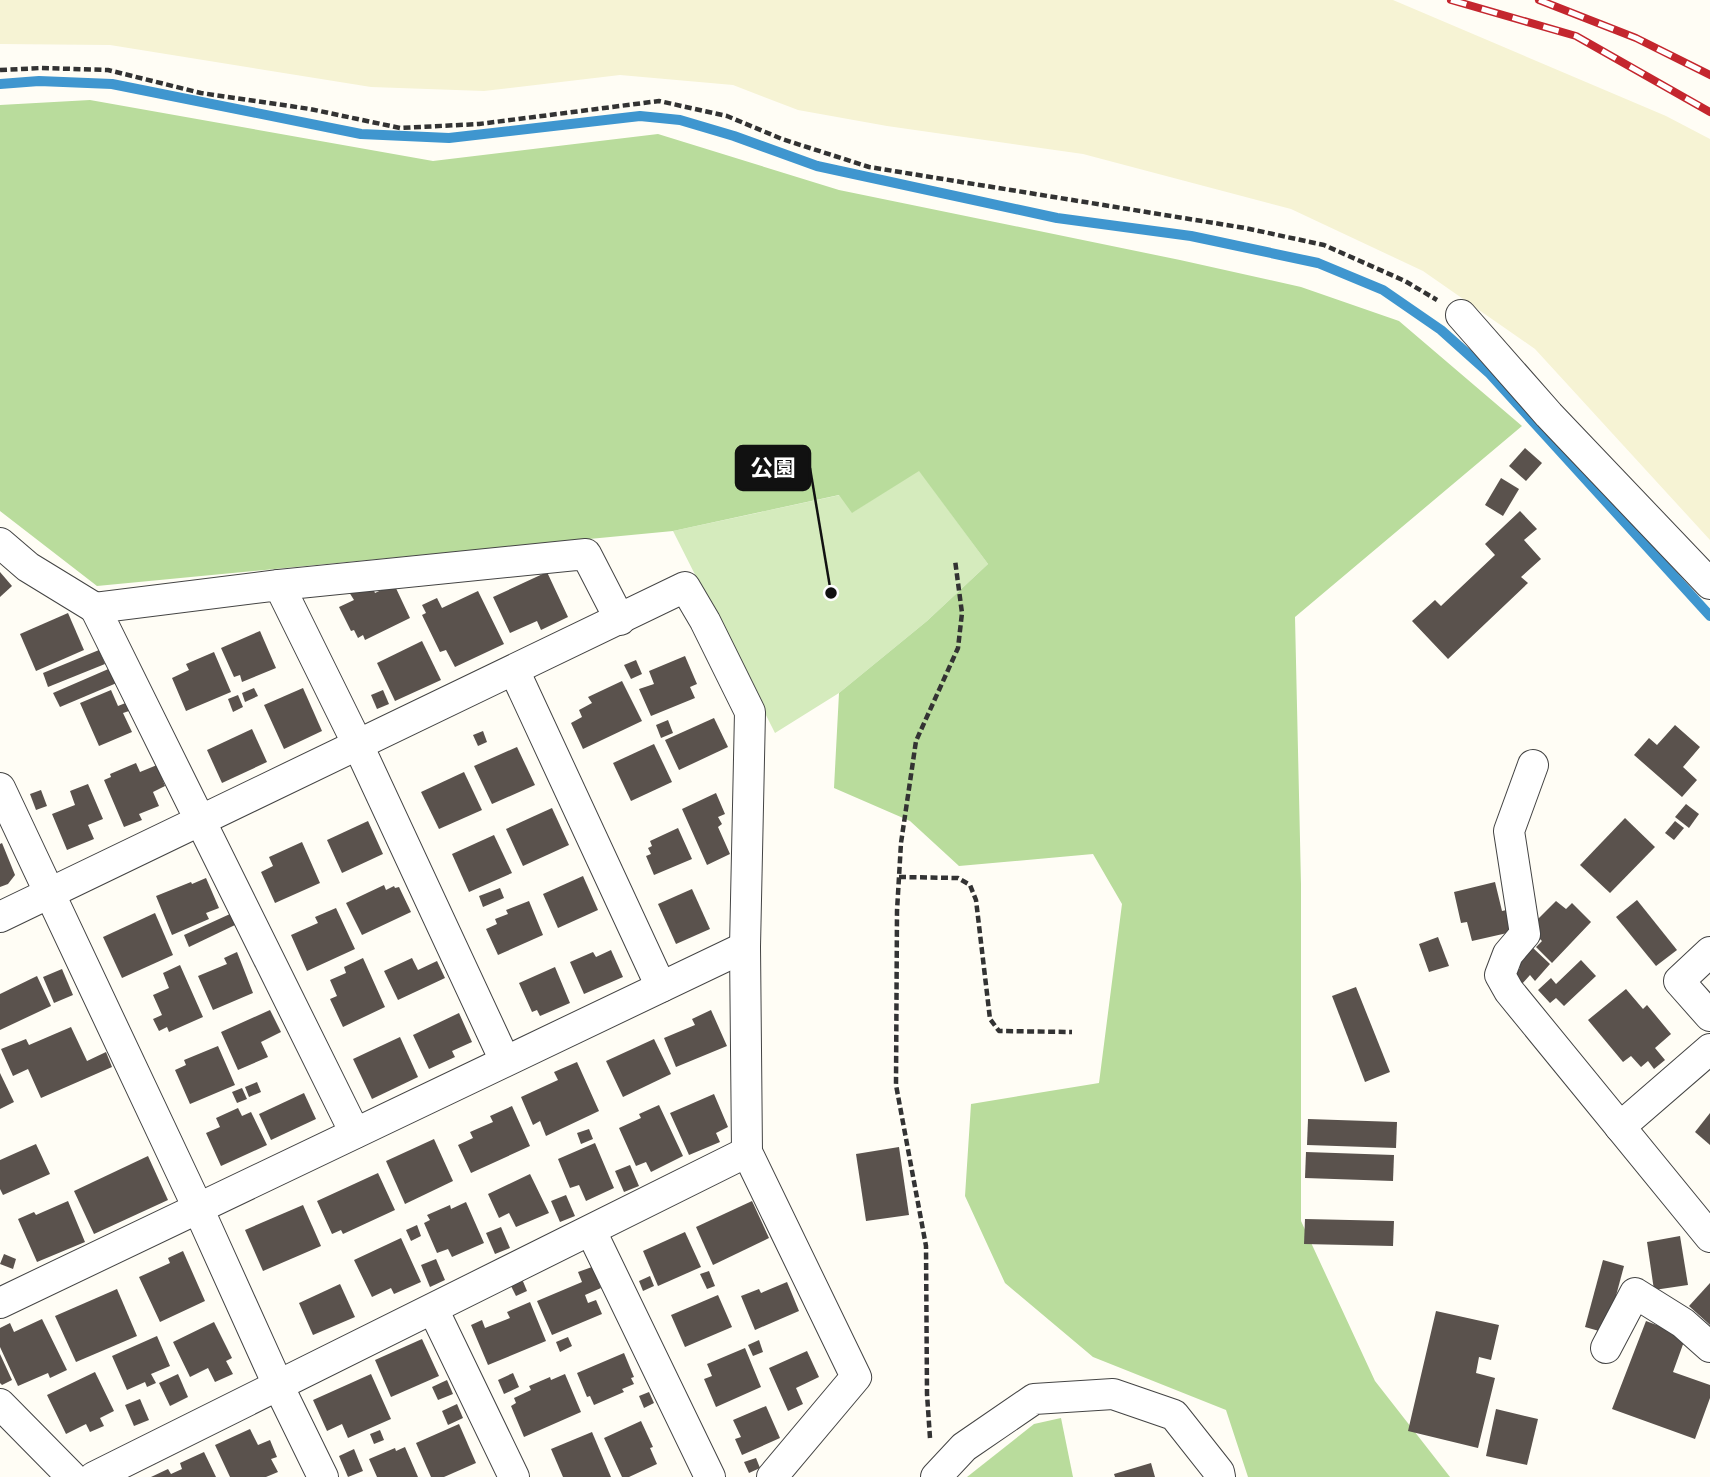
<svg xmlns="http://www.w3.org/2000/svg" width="1710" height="1477" font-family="'PT Serif','Noto Sans JP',serif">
<rect width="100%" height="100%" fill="#fffdf5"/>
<!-- farmland -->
<polygon fill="#f6f3d4" points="0,0 1393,0 1666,116 1710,139 1710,540 1535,349 1423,271 1291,209 1083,154 887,126 798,110 733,85 620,75 484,91 371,87 110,45 0,44"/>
<!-- green -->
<polygon fill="#d5ebbd" points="919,470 988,564 927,621 839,693 775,733 673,531 840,495 853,512"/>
<!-- forest -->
<g fill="#b9dc9c">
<polygon points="90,100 433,161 658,134 839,190 1180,260 1301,287 1399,321 1522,426 1295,617 1301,884 1301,1221 1375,1381 1450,1477 1248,1477 1226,1410 1093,1357 1005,1283 965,1196 971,1104 1099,1083 1122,904 1093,854 959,866 910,821 834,788 839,693 927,621 988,564 919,471 852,513 839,495 673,531 97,586 0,511 0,105"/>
<polygon points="1061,1418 1073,1477 967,1477 1034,1424"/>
</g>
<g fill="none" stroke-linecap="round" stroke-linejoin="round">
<!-- stream -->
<polyline stroke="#3f96cf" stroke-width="10" points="0,84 39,81 112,84 361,134 449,138 640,116 680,120 734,136 817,166 1057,218 1191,236 1318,263 1383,290 1441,330 1489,373 1710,616"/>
</g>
<!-- building -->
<g fill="#5a524d">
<polygon points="1525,448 1542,463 1526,481 1509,466"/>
<polygon points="1501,478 1519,489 1503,516 1485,505"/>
<polygon points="1520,511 1537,529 1524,540 1541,559 1521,577 1528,583 1448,659 1412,621 1435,600 1441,606 1495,555 1485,544"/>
<polygon points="0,572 12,586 0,597"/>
<polygon points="547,572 568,617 541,630 537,621 510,633 493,597"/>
<polygon points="370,582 375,593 394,584 410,618 365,640 363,635 358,638 354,630 351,631 339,607 354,600 349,592"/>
<polygon points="478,591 504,644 455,667 446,650 440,652 422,615 426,613 422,605 437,598 442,608"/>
<polygon points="68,613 84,650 36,671 20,634"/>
<polygon points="260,631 276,668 242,682 240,675 234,677 221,648"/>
<polygon points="422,641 441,680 395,701 377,663"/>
<polygon points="99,650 105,664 48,687 43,673"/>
<polygon points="214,652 231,692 186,711 172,678 189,670 186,664"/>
<polygon points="685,656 697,684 690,687 695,698 651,716 639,689 654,684 649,671"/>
<polygon points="636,660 642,674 631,679 624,665"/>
<polygon points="113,667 119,682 60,707 53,693"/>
<polygon points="622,681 642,721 583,749 571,723 582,717 579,710 592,703 588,697"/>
<polygon points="254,688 258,696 245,702 242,693"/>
<polygon points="303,688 322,731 284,749 264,705"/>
<polygon points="111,690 118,706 128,702 132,710 123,713 132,732 99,746 80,703"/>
<polygon points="383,690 389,704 377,709 371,695"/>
<polygon points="238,695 243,707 233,712 228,699"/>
<polygon points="714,718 728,747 679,770 665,740"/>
<polygon points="668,720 673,733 661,738 656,725"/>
<polygon points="1675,725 1700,747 1683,767 1697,780 1682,797 1634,755 1649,738 1657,745"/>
<polygon points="252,729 267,762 222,783 207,750"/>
<polygon points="483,731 487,742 478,746 473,735"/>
<polygon points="654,744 672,782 631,801 613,763"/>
<polygon points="517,747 535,785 492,804 474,766"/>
<polygon points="136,763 140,772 157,765 165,786 153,792 159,806 139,814 142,820 124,827 104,780 111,777 110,774"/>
<polygon points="464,772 482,810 439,829 421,792"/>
<polygon points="88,784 103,819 88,825 94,839 67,850 52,814 75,805 70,791"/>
<polygon points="41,790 47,806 36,810 30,794"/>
<polygon points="716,793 725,814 718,817 722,824 718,827 730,854 707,865 682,809"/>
<polygon points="1686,804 1699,814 1689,828 1675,817"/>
<polygon points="552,808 569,845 523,866 506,829"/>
<polygon points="1625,818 1655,847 1610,893 1580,865"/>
<polygon points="368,821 383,854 342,873 327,840"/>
<polygon points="1675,821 1684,828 1674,840 1665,833"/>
<polygon points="678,828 692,859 654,875 646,856 651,854 648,848 652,846 650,841"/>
<polygon points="494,835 512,873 469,892 452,854"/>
<polygon points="302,842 320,883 275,903 261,872 273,866 269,857"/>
<polygon points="2,843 15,875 8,884 0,887 0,844"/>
<polygon points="583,876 598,910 558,928 543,894"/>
<polygon points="206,878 219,908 206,913 209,919 172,935 156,896 191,882 192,884"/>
<polygon points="1495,882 1502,911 1511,909 1516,931 1472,941 1467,922 1461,923 1454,892"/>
<polygon points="384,885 386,890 394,886 395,888 399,887 411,912 362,935 346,903"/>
<polygon points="500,888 504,898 483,907 479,896"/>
<polygon points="692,889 710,929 676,944 658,904"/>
<polygon points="1637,900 1677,950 1656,966 1616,917"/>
<polygon points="529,901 543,935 498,955 486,929 497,924 495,919 508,914 506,910"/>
<polygon points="1556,901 1566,909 1572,903 1591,922 1552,963 1536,947 1542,941 1533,932 1535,922"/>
<polygon points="336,908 355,949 307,971 291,935 318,923 315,917"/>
<polygon points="155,913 173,955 122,978 103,937"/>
<polygon points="230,914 235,925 189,947 184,935"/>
<polygon points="1438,937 1449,966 1429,972 1419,944"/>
<polygon points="1532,947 1550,964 1535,981 1530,975 1521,985 1512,976 1520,968 1516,964"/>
<polygon points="611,950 623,977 584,994 570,962 593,952 596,957"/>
<polygon points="237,952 253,993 213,1010 198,976 227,964 224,958"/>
<polygon points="363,958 385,1007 343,1027 330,999 337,996 330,980 346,973 344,967"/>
<polygon points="412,958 418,970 437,961 445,978 398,1000 384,971"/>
<polygon points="1581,960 1596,976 1564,1006 1556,998 1550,1003 1538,990 1551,978 1556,984"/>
<polygon points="180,965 203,1017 169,1032 167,1027 159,1031 153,1019 162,1015 153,995 169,988 163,973"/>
<polygon points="555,967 570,1003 540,1016 537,1010 532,1012 519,983"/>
<polygon points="62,969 73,995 54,1003 43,977"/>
<polygon points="37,976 51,1006 0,1030 0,994"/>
<polygon points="1356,987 1390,1072 1365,1082 1332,996"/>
<polygon points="1626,989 1643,1009 1647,1005 1671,1034 1655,1048 1665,1060 1654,1069 1648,1061 1641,1067 1631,1056 1623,1062 1588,1020"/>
<polygon points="270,1010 281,1032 261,1042 268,1057 238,1070 221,1032"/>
<polygon points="711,1010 727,1046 676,1067 664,1038 695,1025 692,1019"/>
<polygon points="459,1013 472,1042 452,1051 455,1057 429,1069 413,1035"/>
<polygon points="71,1027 87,1061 106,1052 112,1067 41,1098 28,1069 13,1076 1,1049 26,1039 29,1045"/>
<polygon points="400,1037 418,1077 372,1099 353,1059"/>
<polygon points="654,1039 671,1074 623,1097 606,1061"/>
<polygon points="218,1046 235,1085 190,1104 175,1070 186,1065 184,1060"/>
<polygon points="577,1062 599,1111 546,1136 540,1121 533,1125 521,1097 558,1080 554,1072"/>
<polygon points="0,1073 14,1102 0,1109"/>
<polygon points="257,1082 261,1092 249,1097 245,1087"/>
<polygon points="242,1088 247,1099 237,1103 232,1092"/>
<polygon points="304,1093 316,1119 271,1140 259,1114"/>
<polygon points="714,1094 728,1127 716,1133 720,1142 689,1155 670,1113"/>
<polygon points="659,1105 683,1156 651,1172 646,1162 636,1166 619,1128 641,1118 639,1114"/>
<polygon points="512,1106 530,1146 471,1173 458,1145 473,1138 470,1132 493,1122 490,1116"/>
<polygon points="238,1108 242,1116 251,1112 267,1145 221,1166 206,1133 220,1127 216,1118"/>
<polygon points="1710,1113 1710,1145 1695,1132"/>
<polygon points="1308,1119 1397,1122 1396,1148 1307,1145"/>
<polygon points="589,1129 593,1139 581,1144 577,1133"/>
<polygon points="434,1139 453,1181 405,1204 386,1161"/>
<polygon points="595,1143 614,1188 586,1201 579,1185 570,1188 558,1159"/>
<polygon points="36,1144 50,1174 3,1195 0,1189 0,1160"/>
<polygon points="899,1147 909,1215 866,1221 856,1154"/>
<polygon points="1306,1152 1394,1155 1393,1181 1305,1178"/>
<polygon points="148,1156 168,1200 94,1234 74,1191"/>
<polygon points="630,1165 639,1186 624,1192 615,1171"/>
<polygon points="378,1173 395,1210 343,1234 341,1230 332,1234 317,1201"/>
<polygon points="530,1174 549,1213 516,1227 509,1213 499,1218 488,1194"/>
<polygon points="566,1195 575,1216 560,1222 551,1201"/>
<polygon points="68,1201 85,1242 37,1262 18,1219 34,1212 36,1215"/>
<polygon points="752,1201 769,1238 713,1265 696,1227"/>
<polygon points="466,1202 484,1243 452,1257 448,1249 437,1253 424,1223 430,1220 427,1215 450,1205 451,1209"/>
<polygon points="303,1205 321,1246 263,1271 245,1230"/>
<polygon points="1305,1219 1394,1221 1393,1246 1304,1244"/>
<polygon points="417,1225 421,1236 411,1241 406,1230"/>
<polygon points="501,1227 510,1248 495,1254 486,1233"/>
<polygon points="685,1232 701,1267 658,1286 643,1251"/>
<polygon points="1680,1236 1688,1285 1654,1290 1647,1242"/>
<polygon points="401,1238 421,1282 394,1294 391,1288 372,1297 354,1260"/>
<polygon points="183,1251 205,1301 160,1322 139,1277 170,1263 168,1258"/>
<polygon points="4,1254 16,1259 13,1269 0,1264"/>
<polygon points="436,1259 445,1280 430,1287 421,1265"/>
<polygon points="1603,1260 1624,1266 1606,1333 1585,1327"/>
<polygon points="592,1267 601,1288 585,1295 588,1303 596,1300 602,1314 552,1335 537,1301 582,1282 578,1272"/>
<polygon points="709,1271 715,1286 707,1289 700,1274"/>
<polygon points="650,1276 654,1286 643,1291 639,1281"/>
<polygon points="522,1279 527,1291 516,1296 510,1284"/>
<polygon points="787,1282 799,1311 755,1330 741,1296 759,1289 761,1293"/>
<polygon points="1710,1283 1710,1325 1689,1306"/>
<polygon points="340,1284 355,1317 313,1335 299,1303"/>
<polygon points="117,1289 137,1336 76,1362 55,1316"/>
<polygon points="718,1295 732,1327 685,1347 671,1315"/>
<polygon points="530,1302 546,1341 488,1365 471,1325 482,1320 485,1328 510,1318 507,1312"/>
<polygon points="1436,1311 1499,1325 1491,1360 1479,1357 1476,1373 1495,1378 1478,1448 1408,1431"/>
<polygon points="42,1319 67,1370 50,1378 48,1373 18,1386 0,1347 0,1328 10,1323 14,1332"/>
<polygon points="1646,1321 1686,1336 1673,1372 1710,1385 1710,1398 1695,1439 1612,1409"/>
<polygon points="214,1322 232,1358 226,1361 233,1374 215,1382 208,1368 190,1377 173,1342"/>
<polygon points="157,1336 170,1366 151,1374 156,1383 147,1387 145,1382 127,1390 112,1356"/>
<polygon points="568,1337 572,1346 560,1352 556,1342"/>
<polygon points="422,1339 439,1376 391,1397 375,1360"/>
<polygon points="759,1340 763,1352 753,1356 748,1345"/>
<polygon points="745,1348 761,1387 716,1407 704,1379 712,1376 707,1364"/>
<polygon points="807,1351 819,1377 796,1388 803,1404 788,1411 769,1368"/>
<polygon points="624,1353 634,1377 631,1378 634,1384 622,1389 624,1392 594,1405 590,1396 587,1397 577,1373"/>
<polygon points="0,1354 12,1380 2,1385 0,1383"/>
<polygon points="95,1372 114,1411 100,1418 104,1426 90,1432 86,1424 66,1434 47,1395"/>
<polygon points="513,1373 519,1387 504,1394 498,1380"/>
<polygon points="178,1374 188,1397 170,1406 159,1383"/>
<polygon points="371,1374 391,1419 348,1438 342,1424 327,1431 313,1400"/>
<polygon points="565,1374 581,1412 524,1437 511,1406 516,1403 514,1398 531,1390 529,1386 550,1377 551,1380"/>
<polygon points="447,1380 453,1394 438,1400 432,1387"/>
<polygon points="649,1392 654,1403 644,1408 639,1396"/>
<polygon points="140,1399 149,1420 134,1426 125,1405"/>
<polygon points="457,1404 463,1418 448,1425 442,1411"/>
<polygon points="766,1406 780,1438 742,1455 735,1439 741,1437 733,1420"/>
<polygon points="1496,1409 1538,1419 1527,1465 1486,1456"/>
<polygon points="641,1421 653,1447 650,1448 657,1464 629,1477 622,1477 604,1438"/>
<polygon points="459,1424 476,1463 444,1477 431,1477 416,1443"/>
<polygon points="250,1429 258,1445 270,1440 277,1457 271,1459 278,1472 266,1477 230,1477 215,1445"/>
<polygon points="380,1430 384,1440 374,1444 370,1434"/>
<polygon points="592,1432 611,1477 563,1477 551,1449"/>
<polygon points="405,1447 418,1477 377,1477 369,1459 395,1448 396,1451"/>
<polygon points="354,1449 363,1471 348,1477 339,1456"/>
<polygon points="204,1452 216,1477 151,1477 168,1469 171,1474 182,1469 180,1463"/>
<polygon points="756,1458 760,1468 749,1473 744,1462"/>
<polygon points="1151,1463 1155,1477 1115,1477 1114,1474"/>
</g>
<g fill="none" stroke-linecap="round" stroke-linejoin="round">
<!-- minor casing -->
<g stroke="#444" stroke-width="32">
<g id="minor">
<polyline points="1461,315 1549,415 1710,584"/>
<polyline points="0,543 28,567 95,608"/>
<polyline points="279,585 586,554 620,620"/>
<polyline points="514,670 661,987"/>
<polyline points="1533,765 1509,831 1525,934 1508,954 1500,975 1509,991 1710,1237"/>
<polyline points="0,788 198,1208 278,1385 323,1477"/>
<polyline points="0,917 685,587 705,621 750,712 745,947 747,1152 856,1377 772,1477"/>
<polyline points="1710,952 1679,981 1710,1016"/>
<polyline points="1620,1127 1710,1049"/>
<polyline points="355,1133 95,608 279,585 358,745 505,1061"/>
<polyline points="591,1231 710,1477"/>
<polyline points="0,1303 745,947"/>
<polyline points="433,1309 514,1477"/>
<polyline points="1606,1348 1635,1293 1683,1323 1710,1347"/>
<polyline points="0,1404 72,1477"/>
<polyline points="94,1477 747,1152"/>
<polyline points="936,1477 964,1447 1034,1399 1113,1394 1174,1415 1219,1472 1220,1477"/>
</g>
</g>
<!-- path -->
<g stroke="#333" stroke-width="4.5" stroke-dasharray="7 3.5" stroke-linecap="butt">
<polyline points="0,70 41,68 108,70 201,93 310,109 400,128 479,124 659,101 727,116 782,139 869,167 1245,228 1324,245 1405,281 1437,300"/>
<polyline points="899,877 958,878 970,885 976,900 990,1019 999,1031 1072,1032"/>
<polyline points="930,1438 927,1394 926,1246 896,1085 897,911 901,843 916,741 958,648 962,613 955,560"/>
</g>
<!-- minor -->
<use href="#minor" stroke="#fff" stroke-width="30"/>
<!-- rail casing -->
<g stroke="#c4262e" stroke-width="8">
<g id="rail">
<polyline points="1451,0 1576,36 1710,112"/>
<polyline points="1539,0 1636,38 1710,75"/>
</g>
</g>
<!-- rail -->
<use href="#rail" stroke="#fff" stroke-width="5" stroke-dasharray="16" stroke-linecap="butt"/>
</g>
<!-- callouts -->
<path fill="none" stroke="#111" stroke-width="2.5" d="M831 593L810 468"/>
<circle fill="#111" stroke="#fff" stroke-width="2.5" cx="831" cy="593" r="7"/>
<rect fill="#111" stroke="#111" stroke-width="2.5" x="736" y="446" width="74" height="44" rx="7"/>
<g font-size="23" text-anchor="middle" font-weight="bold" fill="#fff">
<text x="773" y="476">公園</text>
</g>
</svg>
